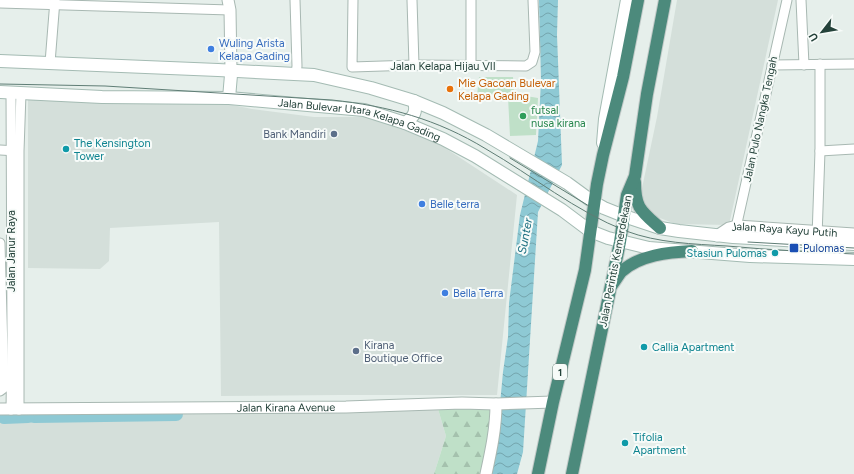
<svg xmlns="http://www.w3.org/2000/svg" width="854" height="474" font-family="Figtree,sans-serif">
<defs>
<pattern id="forest-firs" width="22" height="20" patternUnits="userSpaceOnUse"><rect width="22" height="20" fill="#bfe0c8"/><path d="M5 1l3.5 6h-7zM16 11l3.5 6h-7z" fill="#a4c1ad"/></pattern>
<pattern id="water-waves" width="16" height="10" patternUnits="userSpaceOnUse"><rect width="16" height="10" fill="#8ec9d4"/><path d="M0 5q4-4 8 0t8 0" fill="none" stroke="#74a5ad"/></pattern>
</defs>
<rect width="100%" height="100%" fill="#e6efeb"/>
<!-- built -->
<g fill="#d4dfda">
<polygon points="677,0 778,0 729,225 676,224 649,214 641,193 657,117"/>
<polygon points="28,99 218,102 252,109 314,117 368,117 436,142 517,195 497,395 340,395 221,396 219,222 110,228 109,261 100,269 28,268"/>
<polygon points="438,409 446,436 434,474 0,474 0,419 29,419 172,414"/>
</g>
<!-- forest -->
<polygon fill="url(#forest-firs)" points="496,408 486,474 434,474 446,436 438,409"/>
<!-- park -->
<polygon fill="#bfe0c8" points="479,77 513,77 514,94 538,98 536,135 510,136 508,97 477,96"/>
<!-- water -->
<polygon fill="url(#water-waves)" points="539,0 558,0 557,35 562,165 538,212 523,452 517,474 489,474 496,447 503,372 508,337 509,303 520,215 538,141 541,80"/>
<g fill="none" stroke-linecap="round" stroke-linejoin="round">
<!-- river -->
<g stroke="#8ec9d4" stroke-width="14">
<polyline points="34,416 176,414"/>
<polyline points="4,417 28,416"/>
</g>
<!-- minor casing -->
<g stroke="#a8b8b2" stroke-width="11">
<g id="minor">
<polyline points="295,0 297,66 296,74"/>
<polyline points="353,0 352,67 414,65 526,66 532,62 535,52 533,0"/>
<polyline points="412,0 414,65"/>
<polyline points="471,0 471,65"/>
<polyline points="801,0 804,65"/>
<polyline points="0,3 230,10"/>
<polyline points="50,63 55,0"/>
<polyline points="772,65 854,64"/>
<polyline points="0,150 17,151"/>
<polyline points="820,151 854,149"/>
<polyline points="735,232 787,0"/>
<polyline points="817,237 820,151 820,64"/>
<polyline points="0,243 4,388 0,391"/>
<polyline points="11,410 12,335 11,92"/>
<polyline points="19,410 19,151 21,93"/>
</g>
</g>
<!-- tertiary casing -->
<g stroke="#a8b8b2" stroke-width="13">
<g id="tertiary">
<polyline points="228,0 230,10 231,70"/>
<path id="s1" d="M717,236l12,-8 8,-2 117,8"/>
<path id="s2" d="M0,409l346,-2 116,-4 34,1 57,-2"/>
<path d="M486,474c5,-23 10,-46 10,-70"/>
</g>
</g>
<!-- secondary casing -->
<g stroke="#a4bbb3" stroke-width="14">
<g id="secondary">
<polyline points="0,61 218,70 314,75 371,88 414,101 443,113 486,135 567,183 593,202 604,208 624,216 660,228 679,231 733,237 854,244"/>
<path id="s3" d="M0,92l102,5 127,1 135,12 41,13 38,16 32,17 87,54 28,21 18,7 41,10 101,8 104,3"/>
<polyline points="229,98 231,75"/>
<path d="M405,123c9,-6 12,-11 9,-22"/>
<polyline points="603,143 605,119 627,0"/>
</g>
</g>
<!-- trunk casing -->
<g stroke="#c2cac8" stroke-width="14">
<g id="trunk">
<path d="M635,182c0,26 6,29 25,46"/>
<path d="M612,285c3,-4 6,-9 9,-13 18,-17 48,-20 71,-21"/>
<polyline points="538,474 553,402 585,270 597,184 603,155 623,77 638,0"/>
<polyline points="572,474 620,242 627,195 635,176 647,94 665,0"/>
</g>
</g>
<!-- minor -->
<use href="#minor" stroke="#fff" stroke-width="9"/>
<!-- tertiary -->
<use href="#tertiary" stroke="#fff" stroke-width="11"/>
<!-- secondary -->
<use href="#secondary" stroke="#fff" stroke-width="12"/>
<!-- trunk -->
<use href="#trunk" stroke="#4c8a7c" stroke-width="12"/>
<!-- tram -->
<g stroke="#5f7d75" stroke-width="1">
<path d="M0,84l105,2 227,14c56,6 105,19 154,49 47,27 89,62 140,82 32,12 67,13 101,15 43,4 85,6 127,8"/>
<polyline points="510,158 589,206"/>
<polyline points="748,242 854,248"/>
</g>
</g>
<!-- markers -->
<g fill="#3f7fe0" stroke="#f7fbf9" stroke-width="1.5">
<circle cx="211" cy="49" r="4"/>
<circle cx="422" cy="204" r="4"/>
<circle cx="445" cy="293" r="4"/>
</g>
<circle fill="#e8710a" stroke="#f7fbf9" stroke-width="1.5" cx="450" cy="89" r="4"/>
<circle fill="#2e9e5b" stroke="#f7fbf9" stroke-width="1.5" cx="523" cy="116" r="4"/>
<g fill="#5c6f8a" stroke="#f7fbf9" stroke-width="1.5">
<circle cx="334" cy="134" r="4"/>
<circle cx="356" cy="351" r="4"/>
</g>
<g fill="#0f9aa8" stroke="#f7fbf9" stroke-width="1.5">
<circle cx="66" cy="149" r="4"/>
<circle cx="775" cy="253" r="4"/>
<circle cx="644" cy="347" r="4"/>
<circle cx="625" cy="443" r="4"/>
</g>
<rect fill="#1a4fb4" stroke="#f7fbf9" stroke-width="1.5" x="789" y="243" width="10" height="10" rx="2"/>
<g text-anchor="middle" stroke-width="4" stroke-linejoin="round" paint-order="stroke">
<!-- shield labels -->
<rect fill="#f7fbf9" stroke="#637a73" stroke-width="1" x="553" y="364" width="14" height="16" rx="3"/>
<g font-size="10" font-weight="bold" fill="#24423a">
<text x="560" y="376">1</text>
</g>
<!-- shop labels -->
<g font-size="11" fill="#366cbe" stroke="#f7fbf9" text-anchor="start">
<text x="219" y="47">Wuling Arista<tspan x="219" dy="13">Kelapa Gading</tspan></text>
<text x="430" y="208">Belle terra</text>
<text x="453" y="297">Bella Terra</text>
</g>
<!-- street labels -->
<g font-size="11" fill="#24423a" stroke="#f7fbf9">
<text x="443" y="70">Jalan Kelapa Hijau VII</text>
<text transform="translate(760 119) rotate(-78)" y="4">Jalan Pulo Nangka Tengah</text>
<text dy="4" stroke="none"><textPath href="#s3" startOffset="362">Jalan Bulevar Utara Kelapa Gading</textPath></text>
<text dy="4" stroke="none"><textPath href="#s1" startOffset="70">Jalan Raya Kayu Putih</textPath></text>
<text transform="translate(11 251) rotate(-90)" y="4">Jalan Janur Raya</text>
<text transform="translate(615 261) rotate(-79)" y="4">Jalan Perintis Kemerdekaan</text>
<text dy="4" stroke="none"><textPath href="#s2" startOffset="286">Jalan Kirana Avenue</textPath></text>
</g>
<!-- food labels -->
<g font-size="11" fill="#c56008" stroke="#f7fbf9" text-anchor="start">
<text x="458" y="87">Mie Gacoan Bulevar<tspan x="458" dy="13">Kelapa Gading</tspan></text>
</g>
<!-- leisure labels -->
<g font-size="11" fill="#27864d" stroke="#f7fbf9" text-anchor="start">
<text x="531" y="114">futsal<tspan x="531" dy="13">nusa kirana</tspan></text>
</g>
<!-- service labels -->
<g font-size="11" fill="#4e5e75" stroke="#f7fbf9" text-anchor="end">
<text x="326" y="138">Bank Mandiri</text>
<text x="364" y="349" text-anchor="start">Kirana<tspan x="364" dy="13">Boutique Office</tspan></text>
</g>
<!-- culture labels -->
<g font-size="11" fill="#0d838f" stroke="#f7fbf9" text-anchor="start">
<text x="74" y="147">The Kensington<tspan x="74" dy="13">Tower</tspan></text>
<text x="767" y="257" text-anchor="end">Stasiun Pulomas</text>
<text x="652" y="351">Callia Apartment</text>
<text x="633" y="441">Tifolia<tspan x="633" dy="13">Apartment</tspan></text>
</g>
<!-- transit labels -->
<g font-size="11" fill="#164399" stroke="#f7fbf9" text-anchor="start">
<text x="803" y="252">Pulomas</text>
</g>
<!-- water labels -->
<g font-size="12" font-style="italic" fill="#1c6f80" stroke="#f7fbf9">
<text transform="translate(525 236) rotate(-79)" y="4">Sunter</text>
</g>
</g>
<!-- north arrow -->
<g transform="translate(822 32) rotate(239)" stroke="#f7fbf9" stroke-width="3" paint-order="stroke">
<path d="M0-3L7 15L0 10L-7 15Z" fill="#24423a"/>
<text y="-6" font-size="11" font-weight="bold" text-anchor="middle" fill="#24423a">U</text>
</g>
</svg>
